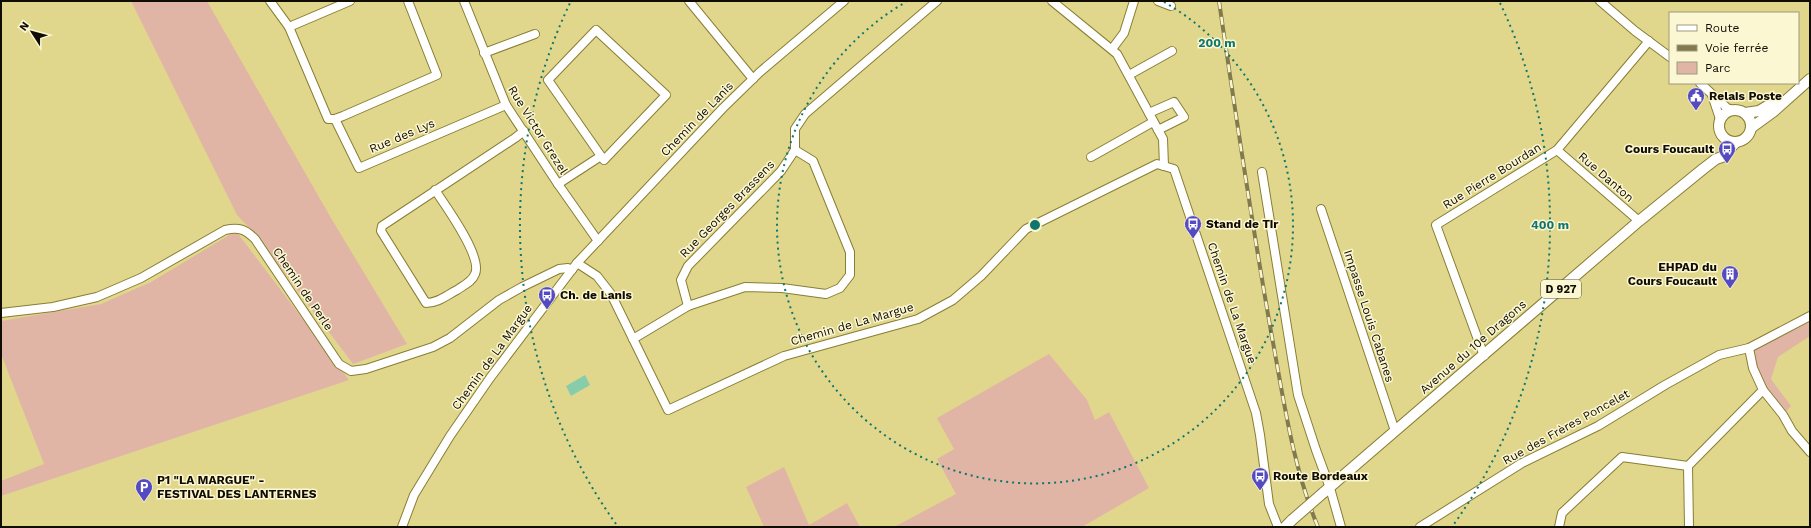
<svg xmlns="http://www.w3.org/2000/svg" width="1811" height="528" font-family="'Work Sans',sans-serif">
<rect width="100%" height="100%" fill="#e1d78c"/>
<!-- green -->
<g fill="#e1b5a5">
<polygon points="131,1 207,1 331,218 407,344 353,364 256,235 237,215"/>
<polygon points="236,231 349,380 1,496 1,481 44,464 1,354 1,321 101,304 151,282"/>
<polygon points="1810,316 1810,336 1778,357 1771,379 1791,406 1783,415 1763,390 1749,348"/>
<polygon points="1049,354 1087,400 1095,420 1109,412 1149,488 1082,527 894,527 956,494 937,459 954,449 937,418"/>
<polygon points="784,467 809,525 847,503 860,527 764,527 746,487"/>
</g>
<!-- water -->
<polygon fill="#87cda9" points="585,375 590,385 571,396 566,386"/>
<g fill="none" stroke-linecap="round" stroke-linejoin="round">
<!-- minor casing -->
<g stroke="#887e33" stroke-width="10">
<g id="minor">
<polyline points="270,1 289,27"/>
<polyline points="350,1 289,27 328,119 335,119 343,116 437,75 408,1"/>
<polyline points="464,1 506,105 558,184 598,241"/>
<polyline points="689,1 753,79"/>
<polyline points="1052,1 1117,54 1163,139 1164,166"/>
<polyline points="1158,1 1171,6"/>
<polyline points="1600,1 1635,31 1670,57"/>
<polyline points="1112,49 1124,33 1134,1"/>
<polyline points="484,53 535,34"/>
<polyline points="1129,75 1172,51"/>
<polyline points="1700,83 1727,108 1733,110"/>
<polyline points="1712,95 1720,119"/>
<polyline points="1149,113 1174,102 1184,117 1158,130"/>
<polyline points="335,119 359,168 506,105"/>
<polyline points="1557,150 1639,221"/>
<polyline points="1091,157 1153,122"/>
<polyline points="1262,172 1298,395 1316,450 1330,488 1341,527"/>
<polyline points="558,184 601,156 604,160 666,95 596,30 548,80 601,156"/>
<path d="M435,190c10,15 48,67 40,84 -3,8 -11,11 -18,16 -10,5 -19,13 -31,13l-45,-72 1,-5 133,-88 9,-7"/>
<polyline points="1321,209 1395,431"/>
<polyline points="577,263 597,276 611,294 668,410 784,356 918,319 953,300 981,276 1026,229 1157,164 1174,169 1256,413 1260,435 1269,504 1278,527"/>
<polyline points="688,306 681,280 688,266 781,171 795,150 795,129 805,114 937,1"/>
<path d="M1,313l52,-6 44,-10 44,-19 84,-48c14,-3 20,-1 30,9l84,125 12,7 15,-2 67,-22 17,-9 49,-38 23,-13 37,-18 9,-1 4,2"/>
<polyline points="633,339 688,306 745,287 782,288 826,294 840,288 850,275 850,252 813,161 795,150"/>
<polyline points="1749,348 1753,368 1763,390 1783,415 1792,431 1810,452"/>
<polyline points="1484,356 1436,225 1557,150 1649,41"/>
<polyline points="1688,466 1689,527"/>
<polyline points="402,527 414,495 450,436 490,378 577,263 723,108 760,72 844,1"/>
<polyline points="1420,527 1522,463 1598,426 1665,385 1719,355 1749,348 1810,316"/>
<polyline points="1559,527 1562,513 1622,457 1688,466 1763,390"/>
</g>
</g>
<!-- major casing -->
<g stroke="#887e33" stroke-width="12">
<g id="major">
<circle cx="1735" cy="126" r="16"/>
<polyline points="1745,113 1759,111 1779,99"/>
<polyline points="1751,128 1773,112 1810,79"/>
<polyline points="1323,493 1639,221 1703,169 1716,159 1722,157 1736,142"/>
<polyline points="1285,527 1292,520"/>
</g>
</g>
<!-- minor -->
<use href="#minor" stroke="#fff" stroke-width="8"/>
<!-- major -->
<use href="#major" stroke="#fff" stroke-width="10"/>
<!-- rail casing -->
<g stroke="#827a4c" stroke-width="4">
<path id="rail" d="M1219,1c17,116 34,232 55,347 11,60 20,122 44,179"/>
</g>
<!-- rail -->
<use href="#rail" stroke="#fcf7d3" stroke-width="2.5" stroke-dasharray="8" stroke-linecap="butt"/>
<!-- major-bridge casing -->
<g stroke="#887e33" stroke-width="12" stroke-linecap="butt">
<polyline id="major-bridge" points="1292,520 1323,493"/>
</g>
<!-- major-bridge -->
<use href="#major-bridge" stroke="#fff" stroke-width="10"/>
</g>
<!-- distance rings -->
<g fill="none" stroke="#0f766e" stroke-width="2" stroke-dasharray="2 4">
<path d="M1164 2A258 258 0 1 1 906 2"/>
<path d="M616 524A515 515 0 0 1 570 3M1500 3A515 515 0 0 1 1454 524"/>
</g>
<!-- icons -->
<defs>
<g id="civic-pin" transform="scale(0.9)"><path d="M0 17L-7.5 6A9.5 9.5 0 1 1 7.5 6Z" fill="#544ac1" stroke="#fcf7d3"/><path d="M-.6-6.5H3V-4.5H.6V-3L4-1V1h2V6H-6V1h2V-1L-.6-3ZM-1.2 2.5V6h2.4V2.5Z" fill="#fff"/></g>
<g id="bus-pin" transform="scale(0.9)"><path d="M0 17L-7.5 6A9.5 9.5 0 1 1 7.5 6Z" fill="#544ac1" stroke="#fcf7d3"/><path d="M-5-6H5V4H4V6H2V4H-2V6H-4V4H-5ZM-3.5-4V0h7V-4ZM-3.5 1.2v1.5H-2V1.2ZM2 1.2v1.5H3.5V1.2Z" fill="#fff"/></g>
<g id="building-pin" transform="scale(0.9)"><path d="M0 17L-7.5 6A9.5 9.5 0 1 1 7.5 6Z" fill="#544ac1" stroke="#fcf7d3"/><path d="M-4-6H4V6H1V3H-1V6H-4ZM-2.5-4.3h1.7v1.8h-1.7ZM.8-4.3h1.7v1.8H.8ZM-2.5-1h1.7V.8h-1.7ZM.8-1h1.7V.8H.8Z" fill="#fff"/></g>
<g id="parking-pin" transform="scale(0.9)"><path d="M0 17L-7.5 6A9.5 9.5 0 1 1 7.5 6Z" fill="#544ac1" stroke="#fcf7d3"/><path d="M-3.5-5.5H1a3.5 3.5 0 0 1 0 7H-1V5.5H-3.5ZM-1-3.4V-.6H.8a1.4 1.4 0 0 0 0-2.8Z" fill="#fff"/></g>
</defs>
<g fill-rule="evenodd">
<use href="#civic-pin" x="1696" y="96"/>
<use href="#bus-pin" x="1727" y="149"/>
<use href="#bus-pin" x="1193" y="224"/>
<use href="#building-pin" x="1730" y="274"/>
<use href="#bus-pin" x="547" y="295"/>
<use href="#bus-pin" x="1260" y="476"/>
<use href="#parking-pin" x="144" y="487"/>
</g>
<g text-anchor="middle" stroke-width="3" stroke-linejoin="round" paint-order="stroke">
<!-- shield labels -->
<rect fill="#fcf7d3" stroke="#57523f" stroke-width="1" x="1541" y="280" width="40" height="18" rx="3"/>
<g font-size="11" font-weight="bold" fill="#100c00">
<text x="1561" y="293">D 927</text>
</g>
<!-- poi labels -->
<g font-size="12" font-weight="bold" fill="#100c00" stroke="#fcf7d3" text-anchor="start">
<text x="1709" y="100">Relais Poste</text>
<text x="1714" y="153" text-anchor="end">Cours Foucault</text>
<text x="1206" y="228">Stand de Tir</text>
<text x="1717" y="271" text-anchor="end">EHPAD du<tspan x="1717" dy="14">Cours Foucault</tspan></text>
<text x="560" y="299">Ch. de Lanis</text>
<text x="1273" y="480">Route Bordeaux</text>
<text x="157" y="484">P1 "LA MARGUE" -<tspan x="157" dy="14">FESTIVAL DES LANTERNES</tspan></text>
</g>
<!-- street labels -->
<g font-size="12" fill="#100c00" stroke="#fcf7d3">
<text transform="translate(697 119) rotate(-46)" y="4">Chemin de Lanis</text>
<text transform="translate(538 130) rotate(58)" y="4">Rue Victor Grezel</text>
<text transform="translate(402 136) rotate(-23)" y="4">Rue des Lys</text>
<text transform="translate(1492 176) rotate(-32)" y="4">Rue Pierre Bourdan</text>
<text transform="translate(1606 177) rotate(41)" y="4">Rue Danton</text>
<text transform="translate(727 209) rotate(-46)" y="4">Rue Georges Brassens</text>
<text transform="translate(303 289) rotate(56)" y="4">Chemin de Perle</text>
<text transform="translate(1232 303) rotate(71)" y="4">Chemin de La Margue</text>
<text transform="translate(1369 316) rotate(72)" y="4">Impasse Louis Cabanes</text>
<text transform="translate(852 324) rotate(-16)" y="4">Chemin de La Margue</text>
<text transform="translate(1473 347) rotate(-41)" y="4">Avenue du 10e Dragons</text>
<text transform="translate(492 357) rotate(-54)" y="4">Chemin de La Margue</text>
<text transform="translate(1566 427) rotate(-29)" y="4">Rue des Frères Poncelet</text>
</g>
</g>
<circle cx="1035" cy="225" r="6" fill="#0f766e" stroke="#fcf7d3" stroke-width="2"/>
<g font-size="12" text-anchor="middle" font-weight="bold" fill="#0f766e" stroke="#fcf7d3" stroke-width="3" stroke-linejoin="round" paint-order="stroke">
<text x="1217" y="47">200 m</text>
<text x="1550" y="229">400 m</text>
</g>
<!-- border -->
<rect width="1811" height="528" fill="none" stroke="#100c00" stroke-width="4"/>
<!-- legend -->
<rect x="1669" y="12" width="130" height="72" fill="#fcf7d3" stroke="#9e997f"/>
<rect x="1677" y="25" width="20" height="6" fill="#ffffff" stroke="#9e997f"/>
<text x="1705" y="32" font-size="12" fill="#100c00">Route</text>
<rect x="1677" y="45" width="20" height="6" fill="#827a4c" stroke="#9e997f"/>
<text x="1705" y="52" font-size="12" fill="#100c00">Voie ferrée</text>
<rect x="1677" y="62" width="20" height="12" fill="#e1b5a5" stroke="#9e997f"/>
<text x="1705" y="72" font-size="12" fill="#100c00">Parc</text>
<!-- north arrow -->
<g transform="translate(32 32) rotate(306)" stroke="#fcf7d3" stroke-width="3" paint-order="stroke">
<path d="M0-3L7 15L0 10L-7 15Z" fill="#100c00"/>
<text y="-6" font-size="11" font-weight="bold" text-anchor="middle" fill="#100c00">N</text>
</g>
</svg>
